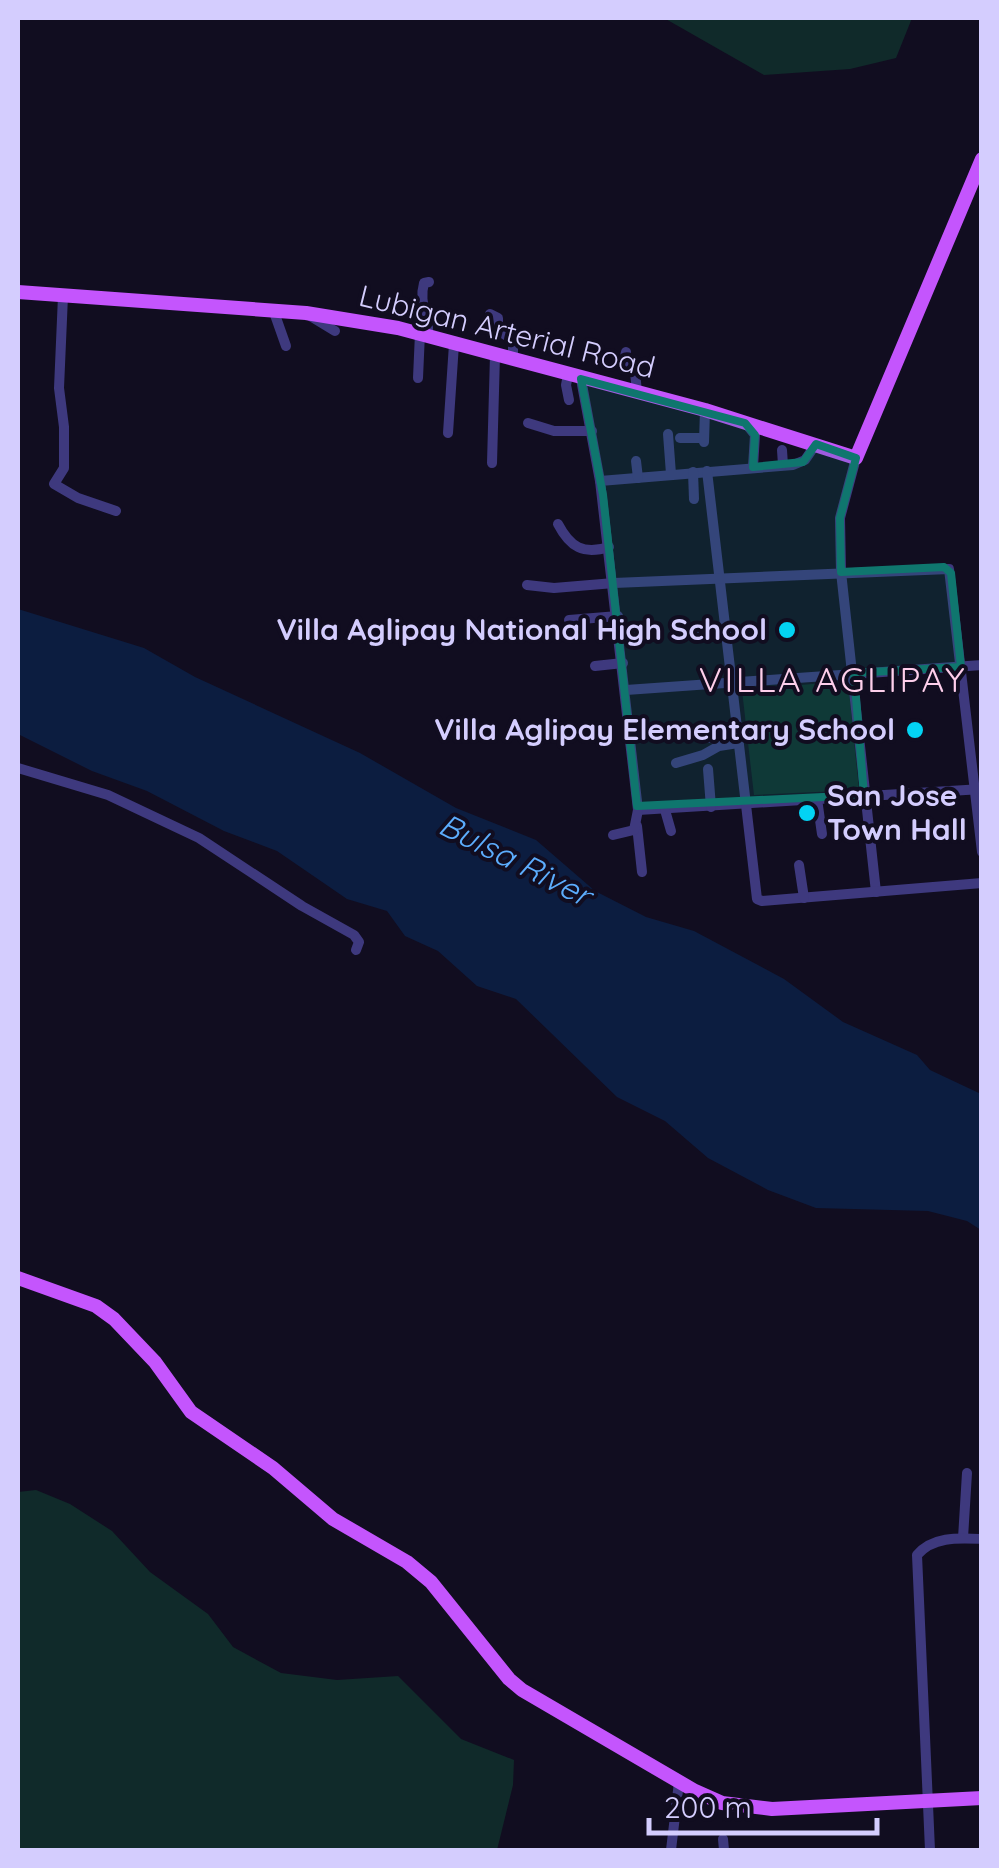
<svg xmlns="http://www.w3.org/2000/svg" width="999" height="1868" font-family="Quicksand,sans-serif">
<rect width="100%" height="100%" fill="#110d20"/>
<!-- green -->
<g fill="#102a2a">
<polygon points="664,18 912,18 896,58 850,69 764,75"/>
<polygon points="848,681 859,790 754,795 742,690"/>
<polygon points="36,1490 70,1504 112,1531 150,1572 208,1614 233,1647 281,1673 337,1680 398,1676 461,1739 514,1760 513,1785 497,1850 18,1850 18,1492"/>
</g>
<!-- water -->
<polygon fill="#0c1d40" points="18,609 144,648 195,677 360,753 456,808 536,840 595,891 646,917 694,931 784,979 843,1022 917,1055 930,1070 981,1094 981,1230 967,1221 928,1211 816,1208 768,1190 708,1158 665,1121 617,1097 516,999 477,986 438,951 405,936 387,911 347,899 277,851 224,831 147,791 92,771 18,734"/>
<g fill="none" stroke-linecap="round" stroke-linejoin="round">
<!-- minor -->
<g stroke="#3e397e" stroke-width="10">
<polyline points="63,296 59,388 64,427 64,468 54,484 78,498 116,511"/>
<polyline points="274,312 286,346"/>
<polyline points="307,314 335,331"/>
<polyline points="490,314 498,318 498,330 513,340 513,360"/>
<path d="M428,335c2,-21 -10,-30 -4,-52l5,-1"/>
<polyline points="626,352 623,365 635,372 637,392"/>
<polyline points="568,375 566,385 569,400"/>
<polyline points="418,378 420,333"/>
<polyline points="581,379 600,481"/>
<polyline points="528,423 554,431 592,431"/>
<polyline points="747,425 755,435 753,467"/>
<polyline points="448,433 454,344"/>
<polyline points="668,434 671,474"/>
<polyline points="680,438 704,438"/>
<polyline points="704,442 705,410"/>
<polyline points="816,444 805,460 793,465 600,481 638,810 982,789"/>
<polyline points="782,450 783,465"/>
<polyline points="856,458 840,518 841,572 876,892"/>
<polyline points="636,461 638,478"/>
<polyline points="492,463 495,355"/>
<polyline points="707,471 757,899 762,901 982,883"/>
<polyline points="693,472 694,499"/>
<path d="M558,524c12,23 25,31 51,23"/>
<polyline points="527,585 554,588 614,583 949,569 982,852"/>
<polyline points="569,620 618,616"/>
<polyline points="702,634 726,636"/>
<polyline points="595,666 623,663"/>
<polyline points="626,690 982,665"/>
<polyline points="673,727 728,743"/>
<polyline points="676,763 703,755 719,746 738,743"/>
<polyline points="18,768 108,795 199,838 302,906 354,935 359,942 356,950"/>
<polyline points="708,769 711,807"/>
<polyline points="817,799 822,834"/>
<polyline points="665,810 671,831"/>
<polyline points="637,826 642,872"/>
<polyline points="613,835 634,830 638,810"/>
<polyline points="799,865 804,898"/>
<polyline points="963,1538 967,1473"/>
<polyline points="723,1839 724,1850"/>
<polyline points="671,1850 679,1782"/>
<path d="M930,1850l-13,-295c16,-19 42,-17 65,-16"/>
</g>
<!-- major -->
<g stroke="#c455fd" stroke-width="14">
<polyline points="18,292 306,313 398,328 705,410 856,458 982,159"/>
<polyline points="18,1278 96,1306 114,1319 155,1362 191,1412 273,1468 333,1519 407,1562 431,1582 509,1679 522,1690 695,1791 722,1803 772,1809 982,1798"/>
</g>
</g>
<!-- marked area -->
<path fill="#0f766e" fill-opacity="0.2" stroke="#0f766e" stroke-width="8" stroke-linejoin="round" d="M581,379l164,44 10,12 -2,32 50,-5 13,-18 40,14 -16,60 1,54 103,-5 7,6 10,94 -107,6 10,122 -227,11 -34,-311z"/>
<!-- markers -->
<g fill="#03d3f3" stroke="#110d20" stroke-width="4">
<circle cx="787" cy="630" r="10"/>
<circle cx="915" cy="730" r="10"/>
<circle cx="807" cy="813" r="10"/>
</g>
<g text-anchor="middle" stroke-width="8" stroke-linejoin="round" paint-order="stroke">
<!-- street labels -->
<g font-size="30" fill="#d4cdfe" stroke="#110d20">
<text transform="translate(507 332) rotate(14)" y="10">Lubigan Arterial Road</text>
</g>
<!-- poi labels -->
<g font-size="30" font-weight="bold" fill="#d4cdfe" stroke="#110d20" text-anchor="end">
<text x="767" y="640">Villa Aglipay National High School</text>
<text x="895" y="740">Villa Aglipay Elementary School</text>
<text x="827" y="806" text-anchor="start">San Jose<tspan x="827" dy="34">Town Hall</tspan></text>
</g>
<!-- water labels -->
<g font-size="32" font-style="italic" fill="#5cadfd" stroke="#110d20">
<text transform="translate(515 860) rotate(27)" y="11">Bulsa River</text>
</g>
<!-- quarter labels -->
<g font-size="35" letter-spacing="2.5" fill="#fecfeb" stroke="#110d20">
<text x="833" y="692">VILLA AGLIPAY</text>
</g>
</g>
<!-- border -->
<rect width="999" height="1868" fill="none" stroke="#d4cdfe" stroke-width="40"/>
<!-- scale -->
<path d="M649 1818v15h228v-15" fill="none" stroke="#d4cdfe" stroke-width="5"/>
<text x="664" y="1818" font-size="30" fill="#d4cdfe" stroke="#110d20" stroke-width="8" paint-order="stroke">200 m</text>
</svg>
